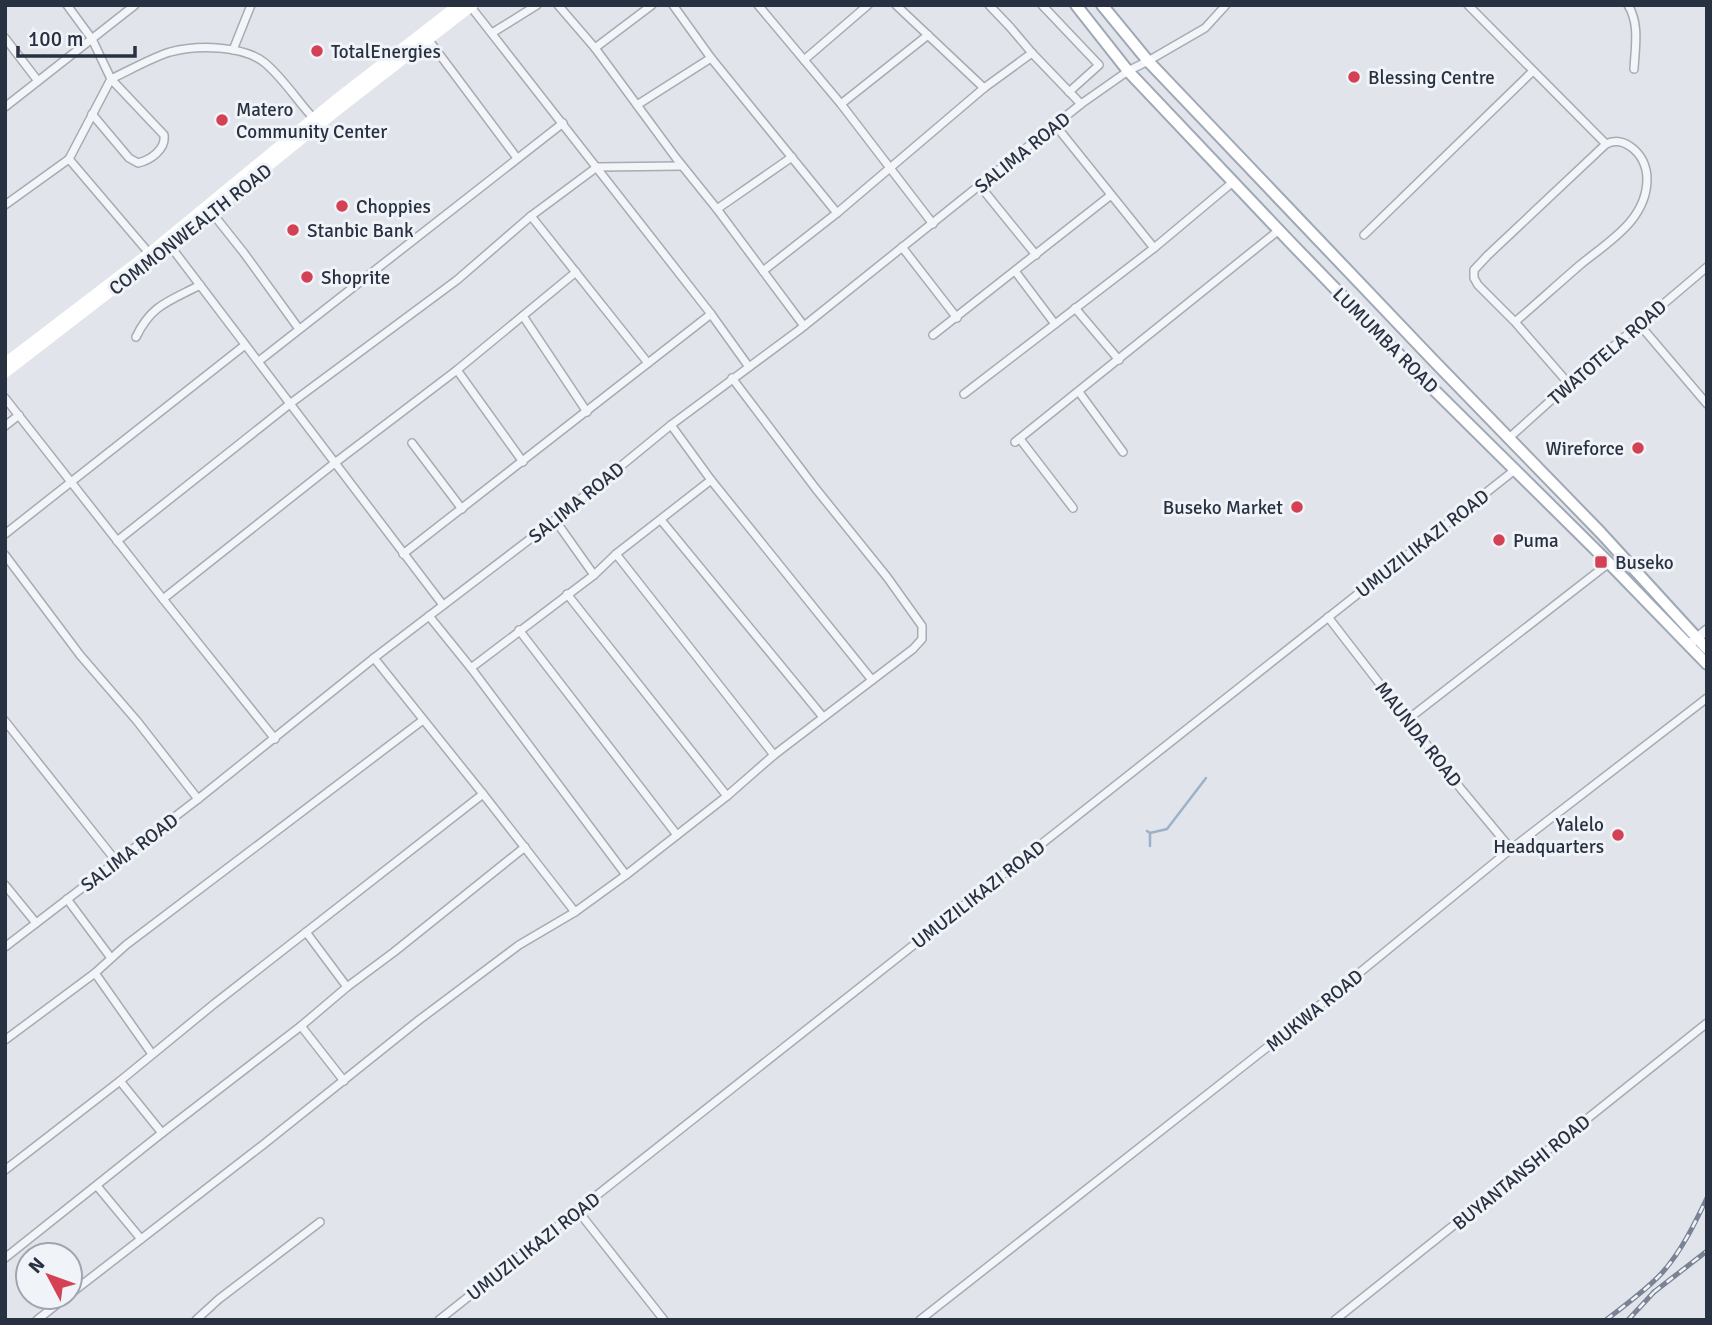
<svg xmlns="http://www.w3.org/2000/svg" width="1712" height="1325" font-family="Signika,sans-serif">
<rect width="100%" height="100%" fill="#e1e4ea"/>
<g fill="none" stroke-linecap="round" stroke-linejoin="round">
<!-- stream -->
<g stroke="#9ab2cb" stroke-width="2.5">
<polyline points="1147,831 1150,833 1167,829 1206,778"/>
<polyline points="1150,833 1150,846"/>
</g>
<!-- minor casing -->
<g stroke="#a6abb4" stroke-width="10">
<g id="minor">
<polyline points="558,5 595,48 676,158 717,209 804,326"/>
<polyline points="673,5 711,58 837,213"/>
<polyline points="758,5 841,104 933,224"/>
<polyline points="896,5 984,88"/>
<polyline points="989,5 1010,27 1032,53 1081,104"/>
<polyline points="1042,5 1099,65 1069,92"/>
<polyline points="1468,5 1606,144"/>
<path d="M1628,5c12,19 7,43 6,64"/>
<polyline points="471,7 711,314 749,367"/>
<polyline points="492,33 537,5"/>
<polyline points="5,38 38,81"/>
<polyline points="428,39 517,158"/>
<polyline points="595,48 652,5"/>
<polyline points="233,50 251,5"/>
<polyline points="804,60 868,5"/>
<polyline points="841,104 928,35"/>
<polyline points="637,105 711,58"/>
<polyline points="5,107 135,5"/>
<path d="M92,114l37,44 9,5c13,-3 28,-14 26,-28l-53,-56c17,-8 42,-22 59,-27 27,-7 73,-7 95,11 19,16 33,39 50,57"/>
<polyline points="1056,126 1154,248"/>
<polyline points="69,159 149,253"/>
<polyline points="980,186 1036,255"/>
<polyline points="5,205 69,159 111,79 92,39 67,5"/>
<polyline points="209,209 244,253 299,329"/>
<polyline points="717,209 792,157"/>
<polyline points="531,216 648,363"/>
<polyline points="1364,235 1533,71"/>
<polyline points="168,243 443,605"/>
<polyline points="902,247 957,318"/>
<polyline points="763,271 837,213 984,88 1032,53"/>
<polyline points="1015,271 1055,324"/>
<polyline points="1075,308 1119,360"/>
<polyline points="523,316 587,412"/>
<path d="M1515,322c22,-19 43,-38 65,-57 28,-23 67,-45 67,-86 0,-13 -6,-25 -16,-32 -8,-6 -17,-7 -25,-3l-119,112 -13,14v8l4,7 37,37 54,62"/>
<polyline points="1639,324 1707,404"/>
<polyline points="933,335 1111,195"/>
<path d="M136,337c16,-33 34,-36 64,-52"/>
<polyline points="259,361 563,123"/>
<polyline points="457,370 523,462"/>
<polyline points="1079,392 1123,452"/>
<polyline points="964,394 1154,248 1233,182"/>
<polyline points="5,398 163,599 275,739"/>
<polyline points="671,425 711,480 872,680"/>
<polyline points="5,426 19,415"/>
<polyline points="1509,438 1569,384 1707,267"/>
<polyline points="1020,439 1073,508"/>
<polyline points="1015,442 1279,230"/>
<polyline points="412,443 462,509"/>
<polyline points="555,520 594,575"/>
<polyline points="661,520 823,717"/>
<polyline points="5,534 245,345"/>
<polyline points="117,541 291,403 457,280 531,216 597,167 682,166"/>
<polyline points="403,554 711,314"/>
<polyline points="616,554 774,755"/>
<polyline points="5,555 80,655 137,721 198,799"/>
<polyline points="567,594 727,796"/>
<polyline points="163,599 336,462 457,370 576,272"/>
<polyline points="429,616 471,668 626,875"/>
<polyline points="1328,617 1461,789 1511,849"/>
<polyline points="519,630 677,835"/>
<polyline points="374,658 483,794 575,912"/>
<polyline points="471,668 594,575 616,554 711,480"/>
<polyline points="1407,720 1609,563"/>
<polyline points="5,721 116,861"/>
<polyline points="5,885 36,923"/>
<polyline points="67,899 111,958"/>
<polyline points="306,932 347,987"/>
<polyline points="5,947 198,799 374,658 555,520 671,425 799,330 1081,104 1128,71 1148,61 1205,28 1226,5"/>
<polyline points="95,973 152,1054"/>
<polyline points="301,1026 344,1081"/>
<polyline points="5,1040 95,973 126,945 423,720"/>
<polyline points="120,1081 162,1133"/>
<polyline points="5,1170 120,1081 214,1004 483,794"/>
<polyline points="97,1186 141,1239"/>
<polyline points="578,1211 664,1320"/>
<polyline points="5,1258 162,1133 301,1026 347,987 394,952 525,847"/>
<polyline points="70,1294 264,1144 419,1020 519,945 575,912 626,875 727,796 774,755 913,649 922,639 922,626 887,577 816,489 732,378"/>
<polyline points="37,1320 66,1297"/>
<polyline points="196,1320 219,1299 320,1222"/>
<polyline points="439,1320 1516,469"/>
<polyline points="920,1320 1293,1027 1511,849 1707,698"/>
<polyline points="1335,1320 1707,1023"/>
</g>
</g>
<!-- tertiary casing -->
<g stroke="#a6abb4" stroke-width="12">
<polyline id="tertiary" points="1692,642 1707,630"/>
</g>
<!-- primary casing -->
<g stroke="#9fa8b6" stroke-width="14">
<g id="primary">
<polyline points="1076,5 1128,71 1291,243 1416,372 1609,563 1707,664"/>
<polyline points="1102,5 1148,61 1432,359 1601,533 1707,649"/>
</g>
</g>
<!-- minor -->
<use href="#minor" stroke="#f4f5f8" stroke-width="7"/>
<!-- tertiary -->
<use href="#tertiary" stroke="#f4f5f8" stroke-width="9"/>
<!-- secondary -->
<g stroke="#fff" stroke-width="10">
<polyline points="5,363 149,253 334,101 458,5"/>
<polyline points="5,373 154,258 339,109 473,5"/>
</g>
<!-- primary -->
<use href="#primary" stroke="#fff" stroke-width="10"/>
<!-- rail casing -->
<g stroke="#798394" stroke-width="5">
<g id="rail">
<polyline points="1654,1292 1707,1251"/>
<path d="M1606,1320c19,-15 39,-29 55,-46 20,-22 33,-49 46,-76"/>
<polyline points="1628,1320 1654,1292"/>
</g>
</g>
<!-- rail -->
<use href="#rail" stroke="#f0f3f7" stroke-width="2.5" stroke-dasharray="8" stroke-linecap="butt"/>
</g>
<!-- markers -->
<g fill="#d44155" stroke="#f0f3f7" stroke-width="2.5">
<circle cx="317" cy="51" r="7"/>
<circle cx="1354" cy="77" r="7"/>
<circle cx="222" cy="120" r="7"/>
<circle cx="342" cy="206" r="7"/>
<circle cx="293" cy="230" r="7"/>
<circle cx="307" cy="277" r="7"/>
<circle cx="1638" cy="448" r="7"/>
<circle cx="1297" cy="507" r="7"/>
<circle cx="1499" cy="540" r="7"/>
<rect x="1594" y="555" width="14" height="14" rx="3.5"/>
<circle cx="1618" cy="835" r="7"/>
</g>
<g text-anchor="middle" stroke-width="6" stroke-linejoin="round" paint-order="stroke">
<!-- poi labels -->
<g font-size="19" fill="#283142" stroke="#f0f3f7" text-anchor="start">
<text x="331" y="58">TotalEnergies</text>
<text x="1368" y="84">Blessing Centre</text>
<text x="236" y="116">Matero<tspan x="236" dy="22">Community Center</tspan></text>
<text x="356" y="213">Choppies</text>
<text x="307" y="237">Stanbic Bank</text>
<text x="321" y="284">Shoprite</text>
<text x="1624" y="455" text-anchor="end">Wireforce</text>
<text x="1283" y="514" text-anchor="end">Buseko Market</text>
<text x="1513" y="547">Puma</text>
<text x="1615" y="569">Buseko</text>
<text x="1604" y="831" text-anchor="end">Yalelo<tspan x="1604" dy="22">Headquarters</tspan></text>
</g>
<!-- street labels -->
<g font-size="19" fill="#283142" stroke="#f0f3f7">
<text transform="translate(1022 152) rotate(-39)" y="7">SALIMA ROAD</text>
<text transform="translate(190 229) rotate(-38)" y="7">COMMONWEALTH ROAD</text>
<text transform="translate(1386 340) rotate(45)" y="7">LUMUMBA ROAD</text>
<text transform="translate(1607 352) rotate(-41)" y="7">TWATOTELA ROAD</text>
<text transform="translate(576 502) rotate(-39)" y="7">SALIMA ROAD</text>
<text transform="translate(1422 543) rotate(-38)" y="7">UMUZILIKAZI ROAD</text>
<text transform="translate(1419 734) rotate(52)" y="7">MAUNDA ROAD</text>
<text transform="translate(129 852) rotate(-37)" y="7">SALIMA ROAD</text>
<text transform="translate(978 894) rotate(-38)" y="7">UMUZILIKAZI ROAD</text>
<text transform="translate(1314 1010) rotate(-39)" y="7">MUKWA ROAD</text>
<text transform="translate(1521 1172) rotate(-39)" y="7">BUYANTANSHI ROAD</text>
<text transform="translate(533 1246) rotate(-38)" y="7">UMUZILIKAZI ROAD</text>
</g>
</g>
<!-- border -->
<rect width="1712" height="1325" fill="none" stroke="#283142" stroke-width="14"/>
<!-- north arrow -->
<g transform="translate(49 1276) rotate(311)"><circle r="33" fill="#f0f3f7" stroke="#a0a5af" stroke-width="2"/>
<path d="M0-5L12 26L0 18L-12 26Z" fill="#d44155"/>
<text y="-10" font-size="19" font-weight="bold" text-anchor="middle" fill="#283142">N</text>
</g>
<!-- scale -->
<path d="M18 46v10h117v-10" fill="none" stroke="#283142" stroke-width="3.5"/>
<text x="28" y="46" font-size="21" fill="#283142" stroke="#f0f3f7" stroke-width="5" paint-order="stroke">100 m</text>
</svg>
